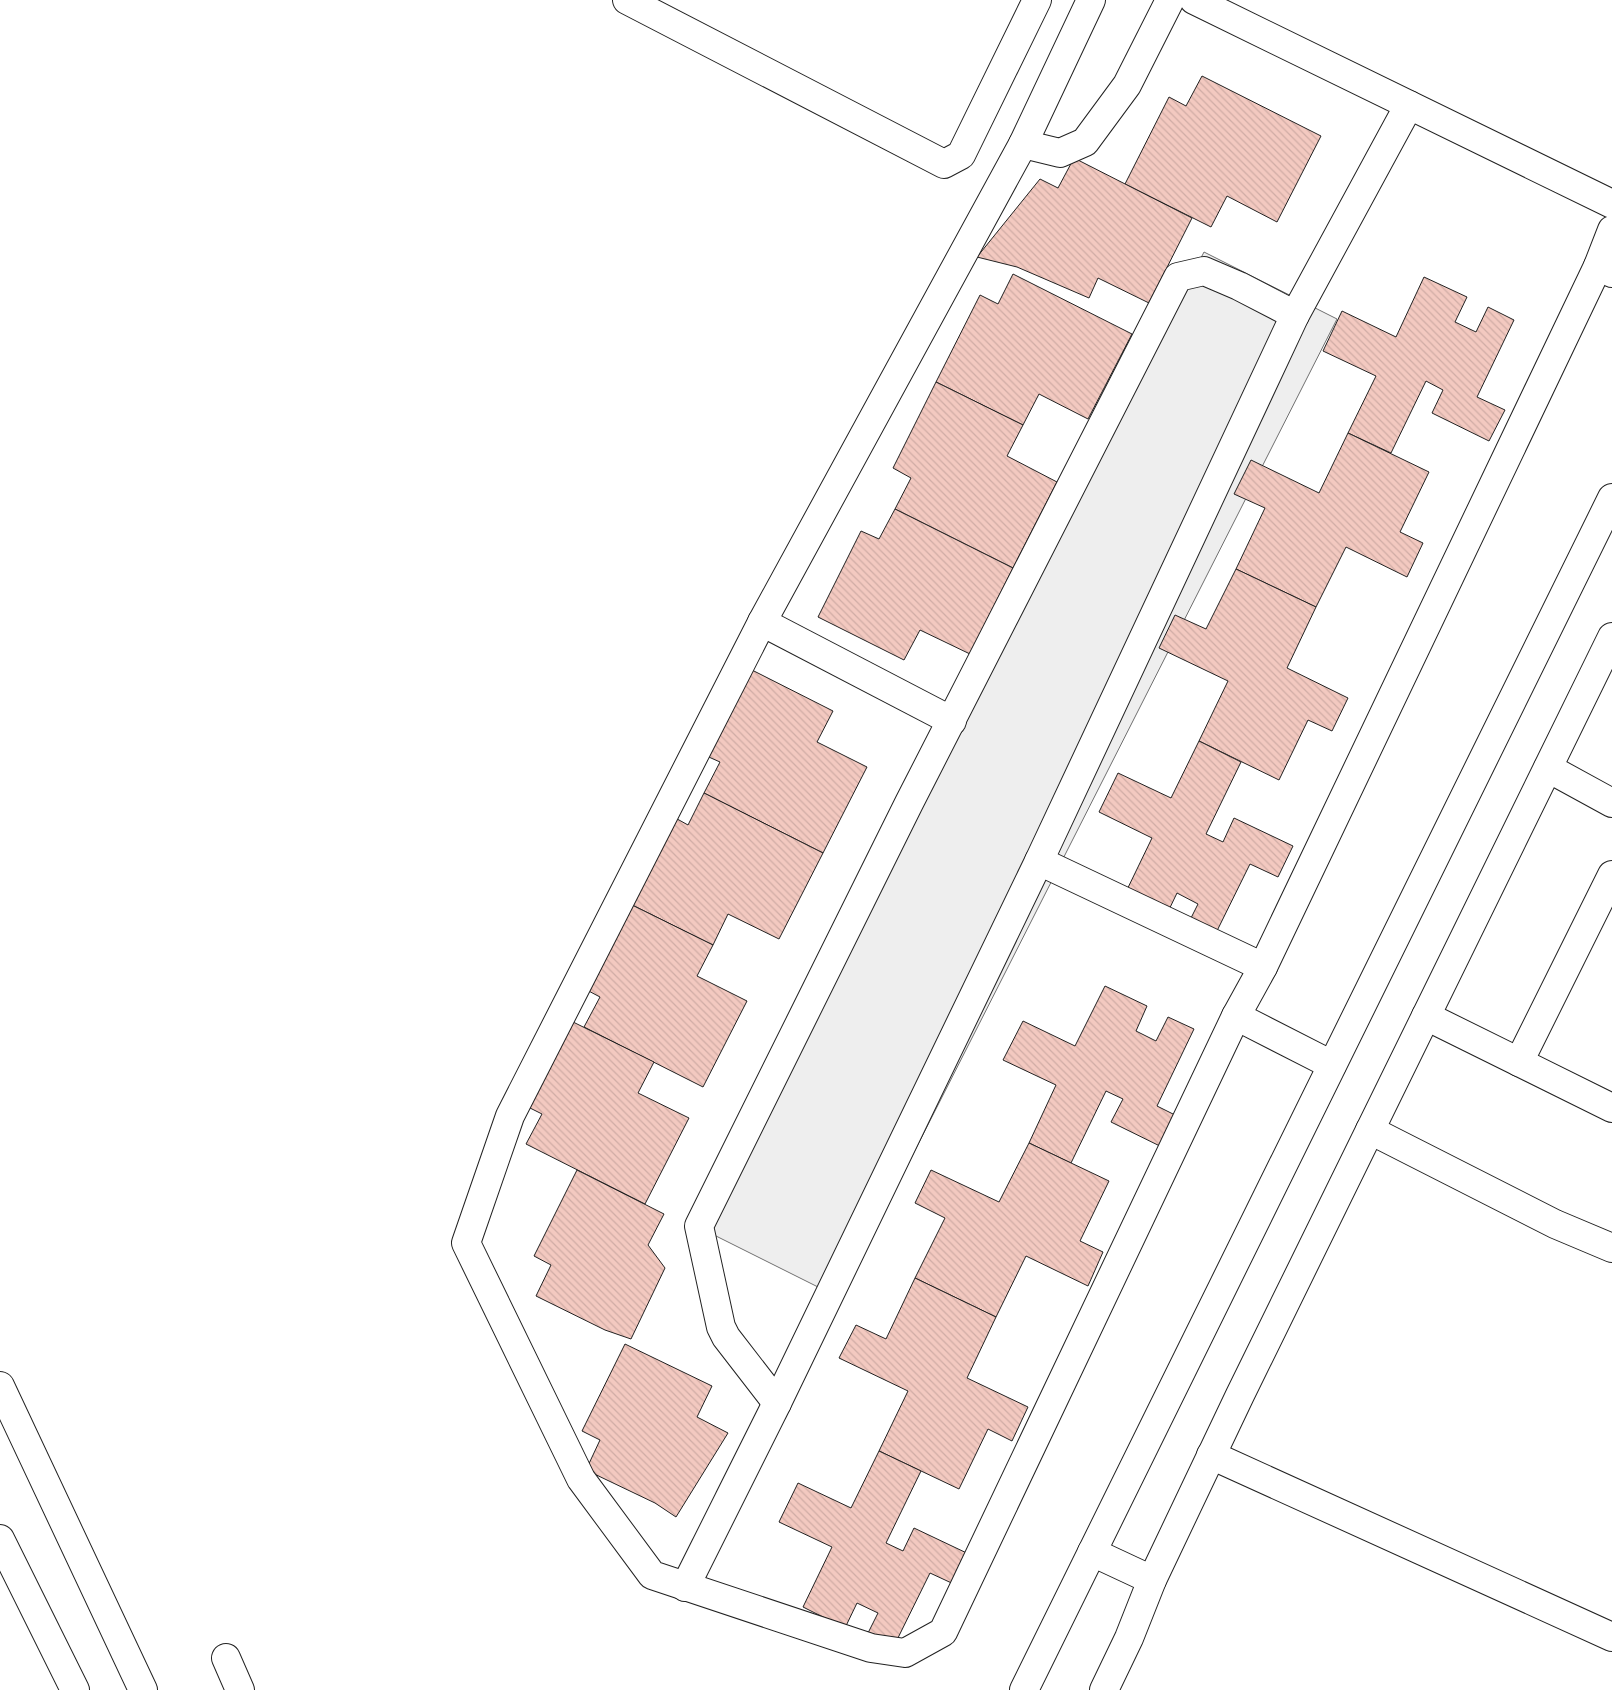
<svg xmlns="http://www.w3.org/2000/svg" width="1612" height="1690" font-family="Barlow,sans-serif">
<defs>
<pattern id="building-back-hatch" width="6" height="6" patternUnits="userSpaceOnUse" patternTransform="scale(1.25)"><rect width="6" height="6" fill="#f3c9c0"/><path d="M-1 5l2 2M0 0l6 6M5-1l2 2" fill="none" stroke="#d0aca5"/></pattern>
</defs>
<rect width="100%" height="100%" fill="#fff"/>
<!-- green -->
<polygon fill="#eee" stroke="#6f6f6f" points="1204,252 1337,319 840,1298 706,1231"/>
<!-- building -->
<g fill="url(#building-back-hatch)" stroke="#222">
<polygon points="1202,76 1321,136 1277,222 1227,196 1211,227 1125,184 1169,97 1186,106"/>
<polygon points="1074,158 1192,218 1149,303 1098,278 1089,298 1017,267 977,257 1040,179 1058,188"/>
<polygon points="1013,274 1132,334 1088,419 1039,394 1023,425 936,382 980,295 998,304"/>
<polygon points="1424,277 1467,297 1455,322 1476,332 1488,307 1514,320 1477,397 1505,410 1489,441 1432,413 1443,390 1426,381 1391,453 1348,433 1376,376 1323,351 1342,311 1396,337"/>
<polygon points="936,382 1023,425 1007,456 1057,482 1013,568 895,509 911,478 893,468"/>
<polygon points="1348,433 1429,472 1400,532 1423,543 1407,577 1346,547 1316,607 1236,569 1265,508 1234,494 1251,460 1319,493"/>
<polygon points="895,509 1013,568 970,654 920,630 904,660 818,617 861,531 879,539"/>
<polygon points="1236,569 1316,607 1287,668 1348,698 1332,731 1308,720 1279,780 1199,741 1228,681 1159,648 1175,615 1206,629"/>
<polygon points="746,667 833,711 817,742 867,767 823,853 704,793 720,762 702,754"/>
<polygon points="1199,741 1241,762 1206,834 1223,842 1234,818 1293,846 1278,877 1250,864 1212,941 1186,928 1198,904 1177,893 1165,918 1123,898 1152,838 1099,812 1118,773 1171,798"/>
<polygon points="704,793 823,853 779,939 728,914 713,945 626,902 670,815 688,825"/>
<polygon points="626,902 713,945 697,976 747,1001 703,1087 584,1027 600,997 583,988"/>
<polygon points="1105,986 1147,1006 1136,1031 1156,1041 1168,1017 1194,1029 1157,1106 1185,1120 1170,1151 1111,1122 1123,1099 1106,1091 1071,1163 1029,1143 1056,1085 1003,1060 1023,1021 1075,1046"/>
<polygon points="567,1019 654,1062 638,1093 689,1118 645,1204 526,1144 542,1114 524,1105"/>
<polygon points="1029,1143 1109,1181 1080,1241 1103,1252 1088,1286 1026,1256 996,1317 915,1278 945,1218 915,1203 931,1170 999,1202"/>
<polygon points="577,1170 664,1214 648,1245 665,1268 631,1339 605,1330 536,1296 551,1265 534,1256"/>
<polygon points="915,1278 996,1317 967,1378 1028,1407 1012,1441 988,1429 959,1489 879,1451 908,1391 839,1358 856,1325 886,1339"/>
<polygon points="625,1344 712,1386 697,1417 728,1433 676,1517 655,1503 586,1470 600,1440 582,1431"/>
<polygon points="879,1451 921,1471 886,1543 903,1551 914,1528 973,1556 958,1586 930,1573 892,1650 866,1637 878,1613 857,1603 845,1628 803,1607 832,1547 779,1522 798,1483 851,1508"/>
</g>
<g fill="none" stroke-linecap="round" stroke-linejoin="round">
<!-- minor casing -->
<g stroke="#222" stroke-width="30">
<g id="minor">
<polyline points="627,0 944,164 961,155 1037,0"/>
<polyline points="1091,0 1023,144 762,622 510,1116 466,1243 581,1479 652,1575 871,1648 905,1653 943,1632 1236,1016 1263,967 1039,861 1295,315 1409,105"/>
<polyline points="1194,0 1612,204"/>
<polyline points="1023,144 1060,153 1085,142 1127,85 1170,0"/>
<polyline points="1612,230 1598,266 1612,273"/>
<polyline points="762,622 952,721"/>
<polyline points="1548,768 1612,803"/>
<polyline points="1039,861 777,1403 726,1337 721,1327 699,1226 909,803 1178,277 1204,271 1239,286 1295,315"/>
<polyline points="1263,967 1598,266"/>
<polyline points="1236,1016 1332,1065"/>
<polyline points="1426,1016 1612,1108"/>
<polyline points="1519,1062 1612,875"/>
<polyline points="1370,1130 1555,1224 1612,1248"/>
<polyline points="0,1386 143,1690"/>
<polyline points="1211,1455 1612,1637"/>
<polyline points="0,1539 75,1690"/>
<polyline points="1092,1552 1152,1580"/>
<polyline points="685,1587 777,1403"/>
<polyline points="226,1658 240,1690"/>
<polyline points="1024,1690 1612,498"/>
<polyline points="1104,1690 1129,1638 1152,1580 1240,1395 1612,637"/>
</g>
</g>
<!-- minor -->
<use href="#minor" stroke="#fff" stroke-width="28"/>
</g>
</svg>
